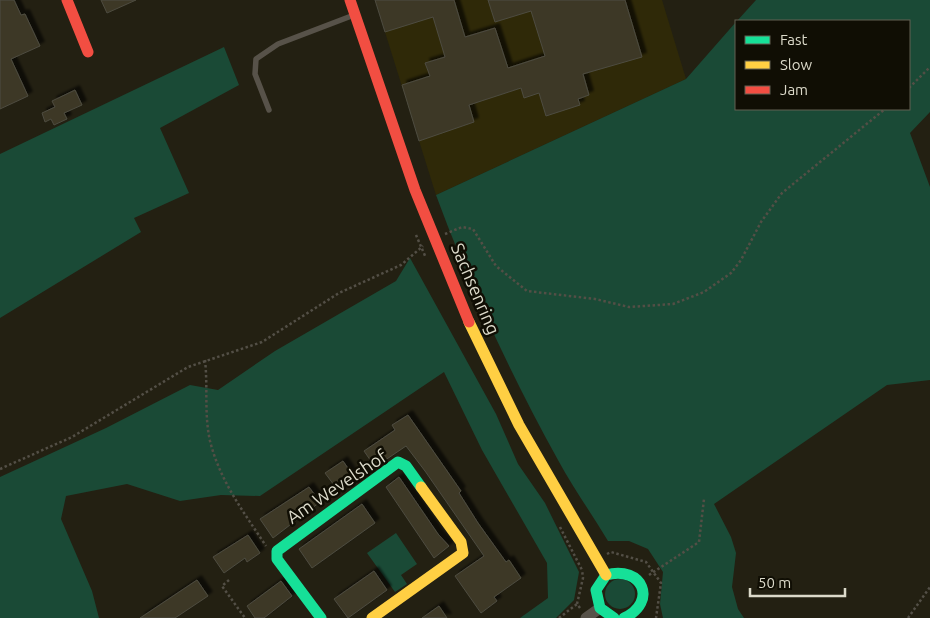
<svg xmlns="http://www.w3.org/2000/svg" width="930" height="618" font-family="Ubuntu,sans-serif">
<defs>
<filter id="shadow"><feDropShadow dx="4.5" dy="-4.5" stdDeviation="1" flood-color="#0009"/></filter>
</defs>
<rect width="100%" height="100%" fill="#232012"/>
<!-- built -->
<polygon fill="#2f2908" points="375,0 662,0 686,79 436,195"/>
<!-- green -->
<g fill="#1a4a36">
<path d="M756,0h174v112l-20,21 20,54v193l-43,5 -173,119 17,33 5,16 -4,34 6,22 6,9h-81l-3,-14 3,-32 -15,-23 -19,-8h-21c-16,-27 -35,-53 -50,-81 -47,-85 -88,-173 -122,-265l250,-116 50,-57v87h173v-88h-172z"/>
<polygon points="224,47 239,85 160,128 189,193 134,218 141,232 0,318 0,154"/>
<polygon points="410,258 496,414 518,464 545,503 579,572 574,600 556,618 520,618 548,598 547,563 482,450 444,372 260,496 221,495 180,501 127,484 66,496 61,519 92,591 99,618 0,618 0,477 106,428 190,385 218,390 275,351 396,281"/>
<polygon points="396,533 417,564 401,575 407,584 395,592 367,553"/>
<circle cx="620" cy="594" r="15"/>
</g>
<!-- building -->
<g fill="#3c3828" stroke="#4e4c40" filter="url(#shadow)">
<polygon points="0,0 14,0 21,15 25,14 40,46 11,59 28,96 0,109"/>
<polygon points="101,0 136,0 107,13"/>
<polygon points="375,0 454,0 465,37 495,28 508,68 545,56 531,11 495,22 488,0 625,0 642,57 583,74 589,95 578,99 580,105 546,116 539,93 524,98 521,88 469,105 474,122 419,141 402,85 430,76 425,63 445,57 433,17 385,32"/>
<polygon points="75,90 82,105 64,113 67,119 54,125 51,119 45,122 42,113 55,107 52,101"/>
<polygon points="408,415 461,491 459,493 478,523 506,562 509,560 521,578 494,597 497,601 481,613 455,576 484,556 425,471 406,446 375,467 364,451 395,430 392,425"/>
<polygon points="343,461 354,477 337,489 325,473"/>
<polygon points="399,477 438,534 449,546 434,558 386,487"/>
<polygon points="309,487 320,502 273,538 260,519"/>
<polygon points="362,504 375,523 312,568 299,549"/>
<polygon points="248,535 260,553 247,562 245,558 224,573 213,557"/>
<polygon points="374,571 387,590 348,618 334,599"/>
<polygon points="197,580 208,596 175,618 140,618"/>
<polygon points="281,581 292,596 264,618 255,618 247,606"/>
<polygon points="439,606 447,618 422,618"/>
</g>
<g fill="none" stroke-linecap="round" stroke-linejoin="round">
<!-- path -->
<g stroke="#534f46" stroke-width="2.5" stroke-dasharray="2.5 2.5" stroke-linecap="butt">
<polyline points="909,88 930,67"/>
<polyline points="445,234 462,227 473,229 496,266 527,291 595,299 629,307 673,304 704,292 731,273 741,260 761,222 782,193 885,109"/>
<polyline points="416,235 426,258"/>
<path d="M205,360c3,27 -1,54 5,81 10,40 33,70 56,105"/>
<polyline points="0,469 72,437 188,367 262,342 339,293 401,265 423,246"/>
<polyline points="560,527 582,570"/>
<polyline points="607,554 611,552 646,562 661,583 656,618"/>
<polyline points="649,575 699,542 704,499"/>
<polyline points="229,580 222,586 245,618"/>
<polyline points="580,608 577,604 583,578 582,570"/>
<polyline points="559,618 577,604"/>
<polyline points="908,618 930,587"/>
</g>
<!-- lane -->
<polyline stroke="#575249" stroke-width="5.5" points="269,110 255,74 256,59 278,44 354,15"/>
<!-- street -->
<polyline stroke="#575249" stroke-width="11" points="586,618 600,608"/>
<!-- fast -->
<g stroke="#16e098" stroke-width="11">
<polyline points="321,618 277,559 277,551 398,462 406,466 421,487"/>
<path d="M614,618l-14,-10 -4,-18 10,-15c37,-10 52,27 18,43"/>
</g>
<!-- slow -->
<g stroke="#ffcf43" stroke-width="11">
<polyline points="469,322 519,425 606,575"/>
<polyline points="372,618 463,553 461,542 421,487"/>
</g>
<!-- jam -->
<g stroke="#f24e42" stroke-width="11">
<polyline points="67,0 88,52"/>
<polyline points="350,0 415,190 469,322"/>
</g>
</g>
<g text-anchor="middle" stroke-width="5" stroke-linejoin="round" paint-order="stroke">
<!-- street labels -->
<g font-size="18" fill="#dcdaca" stroke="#100e04">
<text transform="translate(475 289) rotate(67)" y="6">Sachsenring</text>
<text transform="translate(337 487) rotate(-34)" y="6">Am Wevelshof</text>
</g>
</g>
<!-- legend -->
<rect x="735" y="20" width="175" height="90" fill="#100e04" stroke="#626053"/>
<rect x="745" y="36" width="25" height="8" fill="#16e098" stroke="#626053"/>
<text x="780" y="45" font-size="15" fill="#dcdaca">Fast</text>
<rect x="745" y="61" width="25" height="8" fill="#ffcf43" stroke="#626053"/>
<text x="780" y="70" font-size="15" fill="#dcdaca">Slow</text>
<rect x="745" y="86" width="25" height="8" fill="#f24e42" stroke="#626053"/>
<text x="780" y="95" font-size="15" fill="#dcdaca">Jam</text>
<!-- scale -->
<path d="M750 588v8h95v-8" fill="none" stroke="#dcdaca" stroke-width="2.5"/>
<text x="758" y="588" font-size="15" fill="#dcdaca" stroke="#100e04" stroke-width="4" paint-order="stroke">50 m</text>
</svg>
